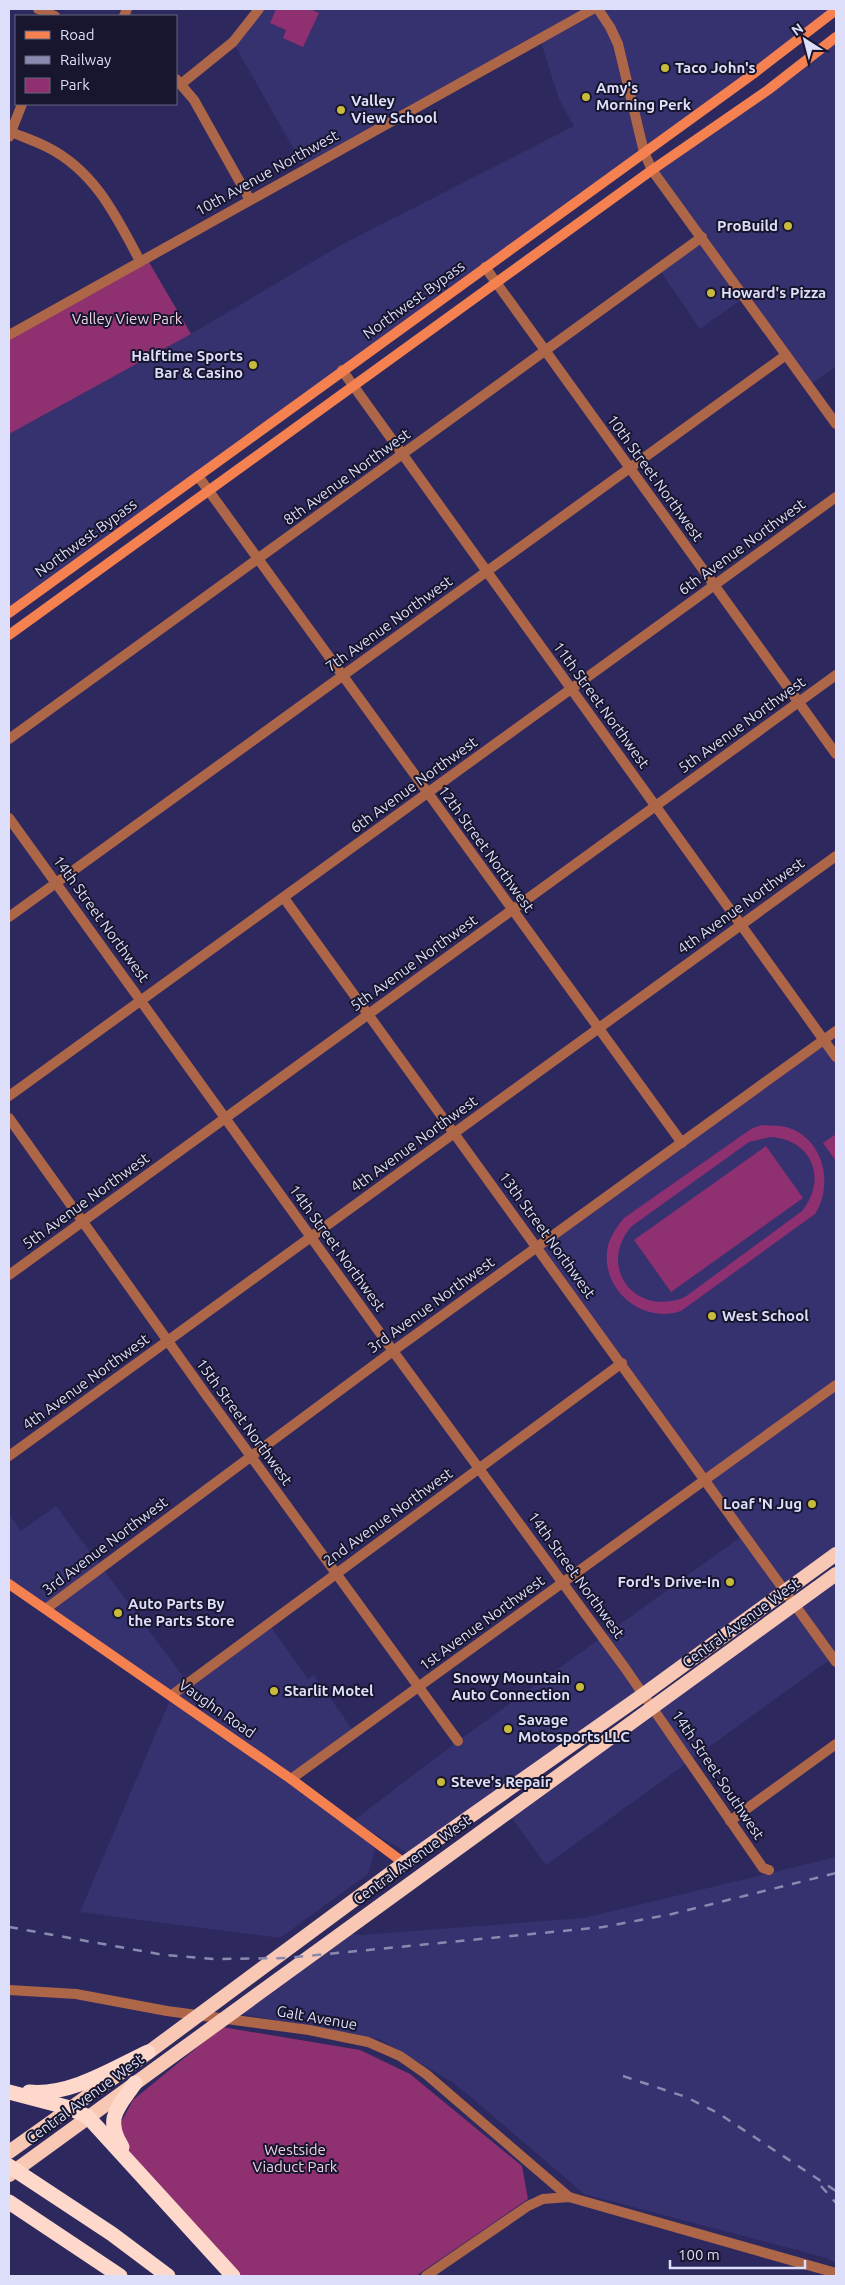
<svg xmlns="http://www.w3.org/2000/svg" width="845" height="2285" font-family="Ubuntu,sans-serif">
<rect width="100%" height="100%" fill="#2d295f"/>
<!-- built -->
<g fill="#36316f">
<polygon points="259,9 836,9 9,613 9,434 191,334 341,245 574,126 559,99 540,39 305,169 233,42"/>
<polygon points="836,37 836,366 809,386 745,297 700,329 659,269 702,237 652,170"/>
<polygon points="824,1040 836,1057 836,1554 413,1856 356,1823 377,1842 368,1874 280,1938 80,1912 172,1695 9,1584 9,1514 21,1531 56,1506 188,1683 269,1624 308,1679 314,1675 355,1733 292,1779 353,1821 458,1741 745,1534 538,1247"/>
<polygon points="836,1574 836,1655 546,1865 507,1811"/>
<polygon points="836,1857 836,2263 827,2258 584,2194 454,2083 379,2039 241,2014 350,1934 361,1935 584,1918"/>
</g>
<!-- green -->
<g fill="#8f3070" fill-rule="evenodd">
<polygon points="276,9 310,9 319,13 303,47 283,38 286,30 270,23"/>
<polygon points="146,257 191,334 9,434 9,335"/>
<path d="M761,1125c10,1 21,0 31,4 33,14 41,57 23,85l-134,97c-37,13 -78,-19 -74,-59 1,-13 9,-24 17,-34l127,-89zM770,1137c42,2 58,42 32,74l-117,86c-50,21 -89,-31 -53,-71l117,-84z"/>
<polygon points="836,1134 836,1161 823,1143"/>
<polygon points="766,1146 803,1198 671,1292 634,1240"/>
<polygon points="222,2027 360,2050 410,2074 522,2166 528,2199 416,2276 241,2276 125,2147 120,2124 133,2100"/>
</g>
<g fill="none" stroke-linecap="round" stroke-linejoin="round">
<!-- minor -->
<g stroke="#ae6648" stroke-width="10">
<polyline points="38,9 55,16"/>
<polyline points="124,16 127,9"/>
<polyline points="176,79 194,100 250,200"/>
<polyline points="181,84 233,42 259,9"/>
<path d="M11,132c12,5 24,9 36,15 48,24 69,69 93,114"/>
<polyline points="9,137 22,104"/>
<polyline points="485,267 836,754"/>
<polyline points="9,335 593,9"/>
<polyline points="342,370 836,1057"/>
<polyline points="198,476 682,1143"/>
<polyline points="9,739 702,237"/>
<polyline points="9,818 393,1351 625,1668 763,1868 769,1870"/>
<polyline points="284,898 836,1662"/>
<polyline points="9,917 786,355"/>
<polyline points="9,1096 836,497"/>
<polyline points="9,1118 207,1396 458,1741"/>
<polyline points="9,1275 836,675"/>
<polyline points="9,1456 836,856"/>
<polyline points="47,1608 393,1351 836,1031"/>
<polyline points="172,1695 622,1363"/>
<polyline points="291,1779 836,1385"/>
<polyline points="730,1821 836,1744"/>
<polyline points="9,1990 76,1994 167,2011 309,2030 368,2042 400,2056 426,2074 569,2197"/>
<polyline points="426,2276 528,2206 543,2199 569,2197 836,2273"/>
</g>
<!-- tertiary -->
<polyline stroke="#ae6648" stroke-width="10" points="598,9 610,27 618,44 644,152 652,170 836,424"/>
<!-- secondary -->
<g stroke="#f4814f" stroke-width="10">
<polyline points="9,613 753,74 836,10"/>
<polyline points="9,635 652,170 768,90 836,37"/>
<polyline points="9,1584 291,1779 404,1863"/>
</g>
<!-- trunk -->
<g stroke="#f8c8b4" stroke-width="14">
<polyline points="9,2152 130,2066 404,1863 644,1694 836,1554"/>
<polyline points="9,2175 836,1574"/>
</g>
<!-- motorway -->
<g stroke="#fed9cb" stroke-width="15">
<polyline points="9,2092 70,2108 88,2117 233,2276"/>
<path d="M29,2092c41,4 83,-23 119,-40"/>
<path d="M122,2147c-18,-29 -4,-39 13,-64"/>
<polyline points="9,2166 112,2234 168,2276"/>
<polyline points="9,2202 120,2276"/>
</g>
<!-- rail -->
<g stroke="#8a89b0" stroke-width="2.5" stroke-dasharray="9 9" stroke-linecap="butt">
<polyline points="9,1927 164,1955 214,1959 286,1958 603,1927 672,1914 836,1873"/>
<polyline points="623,2076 686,2097 718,2113 836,2191"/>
<polyline points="821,2186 836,2203"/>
</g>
</g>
<!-- markers -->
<g fill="#c8bb3b" stroke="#17162e" stroke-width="2">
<circle cx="665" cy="68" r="5"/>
<circle cx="586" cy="97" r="5"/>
<circle cx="341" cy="110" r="5"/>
<circle cx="788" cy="226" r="5"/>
<circle cx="711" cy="293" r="5"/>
<circle cx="253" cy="365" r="5"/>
<circle cx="712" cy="1316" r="5"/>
<circle cx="812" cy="1504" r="5"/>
<circle cx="730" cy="1582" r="5"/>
<circle cx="118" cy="1613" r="5"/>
<circle cx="580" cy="1687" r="5"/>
<circle cx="274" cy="1691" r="5"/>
<circle cx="508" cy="1729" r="5"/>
<circle cx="441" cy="1782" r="5"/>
</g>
<g text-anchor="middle" stroke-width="4" stroke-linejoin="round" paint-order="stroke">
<!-- poi labels -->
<g font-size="15" font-weight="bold" fill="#dddef9" stroke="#17162e" text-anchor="start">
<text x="675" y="73">Taco John's</text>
<text x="596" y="93">Amy's<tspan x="596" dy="17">Morning Perk</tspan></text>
<text x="351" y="106">Valley<tspan x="351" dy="17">View School</tspan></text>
<text x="778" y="231" text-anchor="end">ProBuild</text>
<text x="721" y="298">Howard's Pizza</text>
<text x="243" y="361" text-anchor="end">Halftime Sports<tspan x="243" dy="17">Bar &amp; Casino</tspan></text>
<text x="722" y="1321">West School</text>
<text x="802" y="1509" text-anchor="end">Loaf 'N Jug</text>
<text x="720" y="1587" text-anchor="end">Ford's Drive-In</text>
<text x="128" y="1609">Auto Parts By<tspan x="128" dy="17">the Parts Store</tspan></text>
<text x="570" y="1683" text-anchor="end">Snowy Mountain<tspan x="570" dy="17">Auto Connection</tspan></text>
<text x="284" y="1696">Starlit Motel</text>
<text x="518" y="1725">Savage<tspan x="518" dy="17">Motosports LLC</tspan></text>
<text x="451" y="1787">Steve's Repair</text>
</g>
<!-- street labels -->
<g font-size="15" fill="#dddef9" stroke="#17162e">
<text transform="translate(267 173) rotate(-29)" y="5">10th Avenue Northwest</text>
<text transform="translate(414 300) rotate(-36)" y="5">Northwest Bypass</text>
<text transform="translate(347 477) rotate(-36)" y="5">8th Avenue Northwest</text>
<text transform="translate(655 478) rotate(54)" y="5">10th Street Northwest</text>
<text transform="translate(86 538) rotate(-36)" y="5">Northwest Bypass</text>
<text transform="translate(742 547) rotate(-36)" y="5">6th Avenue Northwest</text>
<text transform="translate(389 624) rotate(-36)" y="5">7th Avenue Northwest</text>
<text transform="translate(601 705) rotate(54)" y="5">11th Street Northwest</text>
<text transform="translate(742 725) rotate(-36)" y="5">5th Avenue Northwest</text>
<text transform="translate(414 785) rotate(-36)" y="5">6th Avenue Northwest</text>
<text transform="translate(486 849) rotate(54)" y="5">12th Street Northwest</text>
<text transform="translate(741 906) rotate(-36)" y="5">4th Avenue Northwest</text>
<text transform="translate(101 919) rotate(54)" y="5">14th Street Northwest</text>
<text transform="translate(414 963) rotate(-36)" y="5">5th Avenue Northwest</text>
<text transform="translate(414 1144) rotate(-36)" y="5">4th Avenue Northwest</text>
<text transform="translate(86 1201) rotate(-36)" y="5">5th Avenue Northwest</text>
<text transform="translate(547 1235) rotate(54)" y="5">13th Street Northwest</text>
<text transform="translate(337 1248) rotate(54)" y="5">14th Street Northwest</text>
<text transform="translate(431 1305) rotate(-36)" y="5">3rd Avenue Northwest</text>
<text transform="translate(86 1382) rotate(-36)" y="5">4th Avenue Northwest</text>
<text transform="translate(244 1422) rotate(54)" y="5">15th Street Northwest</text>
<text transform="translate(388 1517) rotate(-36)" y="5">2nd Avenue Northwest</text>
<text transform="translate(105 1546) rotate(-37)" y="5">3rd Avenue Northwest</text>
<text transform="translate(576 1575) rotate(54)" y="5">14th Street Northwest</text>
<text transform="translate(482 1623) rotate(-36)" y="5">1st Avenue Northwest</text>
<text transform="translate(741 1623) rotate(-36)" y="5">Central Avenue West</text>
<text transform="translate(217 1709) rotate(35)" y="5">Vaughn Road</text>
<text transform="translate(718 1775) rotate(56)" y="5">14th Street Southwest</text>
<text transform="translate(412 1860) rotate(-36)" y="5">Central Avenue West</text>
<text transform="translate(317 2018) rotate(10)" y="5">Galt Avenue</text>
<text transform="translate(85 2099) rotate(-36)" y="5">Central Avenue West</text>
</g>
<!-- park labels -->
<g font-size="15" fill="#eed0e1" stroke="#17162e">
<text x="127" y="324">Valley View Park</text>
<text x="295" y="2155">Westside<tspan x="295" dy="17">Viaduct Park</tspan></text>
</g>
</g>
<!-- border -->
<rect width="845" height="2285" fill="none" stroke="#dddef9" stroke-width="20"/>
<!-- legend -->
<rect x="15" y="15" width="162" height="90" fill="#17162e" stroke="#66667f"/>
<rect x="25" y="31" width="25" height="8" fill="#f4814f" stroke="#66667f"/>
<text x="60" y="40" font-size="15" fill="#dddef9">Road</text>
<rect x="25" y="56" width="25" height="8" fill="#8a89b0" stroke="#66667f"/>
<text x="60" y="65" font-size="15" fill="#dddef9">Railway</text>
<rect x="25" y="78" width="25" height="15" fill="#8f3070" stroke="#66667f"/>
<text x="60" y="90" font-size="15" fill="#dddef9">Park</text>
<!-- north arrow -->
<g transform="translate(805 40) rotate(324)" stroke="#17162e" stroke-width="4" paint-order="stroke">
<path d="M0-4L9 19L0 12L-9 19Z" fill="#dddef9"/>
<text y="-8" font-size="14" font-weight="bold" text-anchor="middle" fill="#dddef9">N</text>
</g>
<!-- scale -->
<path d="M670 2260v8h135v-8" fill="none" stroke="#dddef9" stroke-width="2.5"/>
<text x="678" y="2260" font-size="15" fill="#dddef9" stroke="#17162e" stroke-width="4" paint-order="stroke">100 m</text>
</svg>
